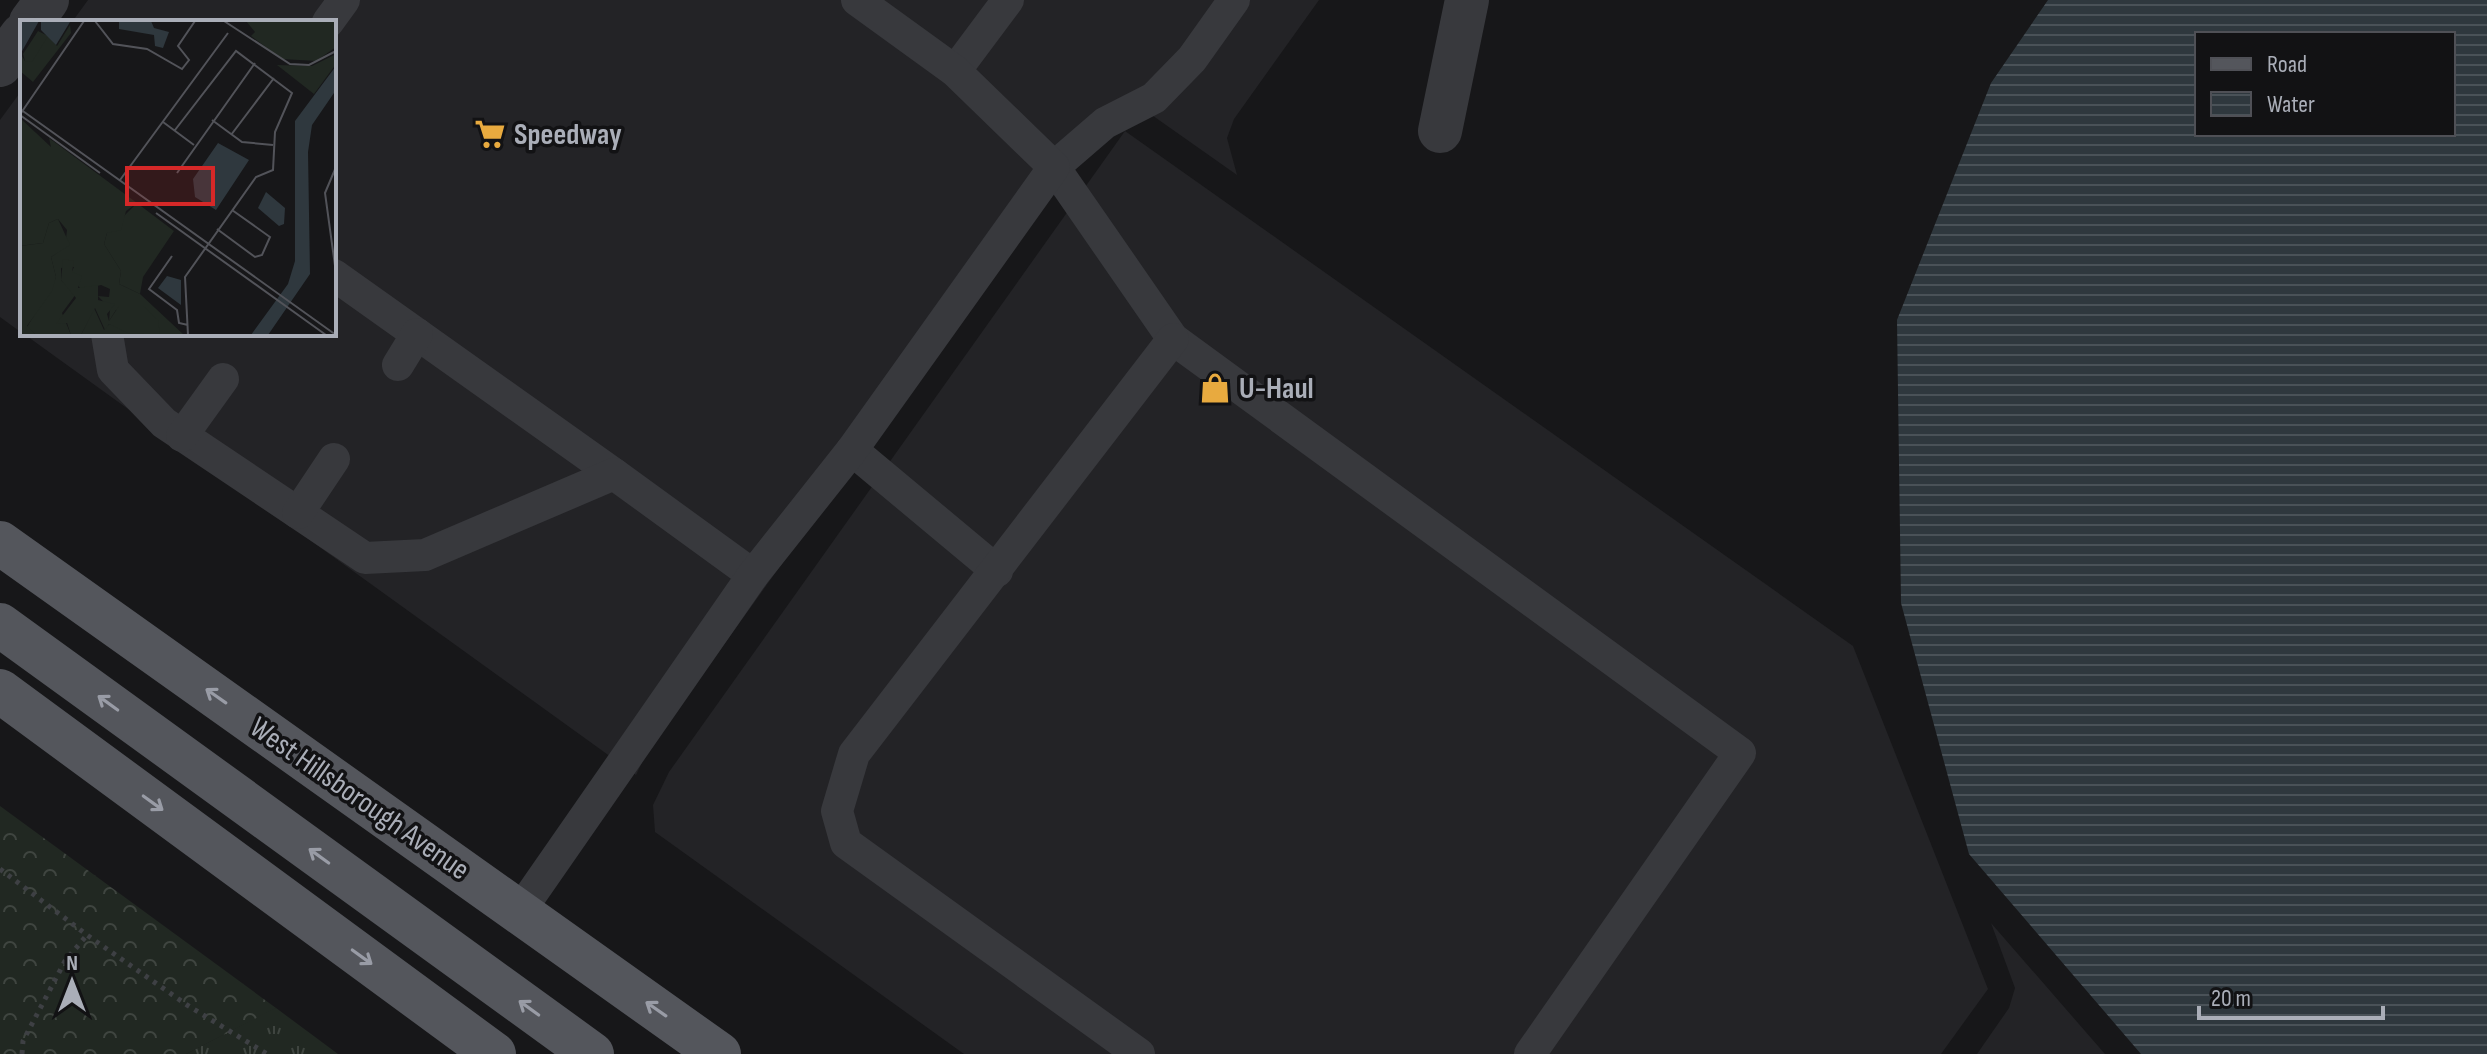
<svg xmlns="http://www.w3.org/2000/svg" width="2487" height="1054" font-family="'Sofia Sans Condensed',sans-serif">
<defs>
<pattern id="grass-tufts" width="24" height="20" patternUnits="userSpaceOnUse" patternTransform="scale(2)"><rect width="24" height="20" fill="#212822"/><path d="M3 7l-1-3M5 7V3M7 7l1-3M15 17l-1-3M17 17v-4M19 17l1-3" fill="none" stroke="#3f4540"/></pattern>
<pattern id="forest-crowns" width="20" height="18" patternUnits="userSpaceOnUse" patternTransform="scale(2)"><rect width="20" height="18" fill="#212822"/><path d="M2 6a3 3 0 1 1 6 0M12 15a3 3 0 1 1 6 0" fill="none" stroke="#3f4540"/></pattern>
<pattern id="water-rules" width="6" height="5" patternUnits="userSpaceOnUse" patternTransform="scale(2)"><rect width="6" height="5" fill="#2f383e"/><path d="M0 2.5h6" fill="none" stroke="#4a5258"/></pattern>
</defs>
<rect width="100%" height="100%" fill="#171719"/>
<!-- built -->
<g fill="#232326">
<polygon points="88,0 1319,0 1234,119 1227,138 1237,175 1139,106 1110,106 647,752 636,775 24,334 334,334 334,22 72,22"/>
<polygon points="22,90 22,333 0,317 0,120"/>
<polygon points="1125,131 1853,646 1988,989 1941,1054 964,1054 655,832 653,805 669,772"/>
<polygon points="1991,923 2105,1054 1977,1054 2009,1008 2015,988"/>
</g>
<!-- grass -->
<polygon fill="url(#grass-tufts)" points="276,1008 338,1054 186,1054 269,1011"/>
<!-- forest -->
<polygon fill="url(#forest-crowns)" points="0,806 276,1008 186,1054 0,1054"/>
<!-- water -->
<path fill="url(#water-rules)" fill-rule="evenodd" d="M2048,0h439v1054h-346l-172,-200 -68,-251 -4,-283 94,-237zM2197,34h256v100h-256z"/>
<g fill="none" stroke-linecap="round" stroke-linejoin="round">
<!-- path -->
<g stroke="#3e4044" stroke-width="5" stroke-dasharray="4 6" stroke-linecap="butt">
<polyline points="0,869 87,935 187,1005 267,1054"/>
<polyline points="22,1054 23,1041 65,961 87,935"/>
</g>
<!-- service -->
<g stroke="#38393d" stroke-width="32">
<polyline points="1234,0 1192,59 1154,98 1105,123 1054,167 1173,339 1740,753 1530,1054"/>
<polyline points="328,22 344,0"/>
<polyline points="955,71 1008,0"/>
<polyline points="334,275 614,474"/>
<polyline points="107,334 113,370 164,423 365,558 425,555 614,474 753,575"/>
<polyline points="398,365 417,334"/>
<polyline points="182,436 223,379"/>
<polyline points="852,450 997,571"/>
<polyline points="298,513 334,459"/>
<polyline points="519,912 753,575 852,450 1054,167 955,71 857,0"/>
<polyline points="1139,1054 846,843 837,811 854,754 1173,339"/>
</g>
<!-- minor -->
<g stroke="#38393d" stroke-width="44">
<polyline points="31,22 47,0"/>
<polyline points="0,65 22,35"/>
<polyline points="1440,131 1467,0"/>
</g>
<!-- primary -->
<g stroke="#54565c" stroke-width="44">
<polyline points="0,543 719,1054"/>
<polyline points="0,625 592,1054"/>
<polyline points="0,691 494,1054"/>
</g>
</g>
<!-- one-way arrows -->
<defs><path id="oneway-shaft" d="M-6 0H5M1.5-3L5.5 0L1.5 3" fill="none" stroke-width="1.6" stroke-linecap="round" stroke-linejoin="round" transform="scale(2)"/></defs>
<g stroke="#999ca6">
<use href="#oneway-shaft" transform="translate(216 696) rotate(-145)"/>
<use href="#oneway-shaft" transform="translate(108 703) rotate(-144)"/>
<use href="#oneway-shaft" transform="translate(153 803) rotate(36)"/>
<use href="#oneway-shaft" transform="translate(319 856) rotate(-144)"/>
<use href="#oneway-shaft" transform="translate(362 957) rotate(36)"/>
<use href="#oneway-shaft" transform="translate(529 1008) rotate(-144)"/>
<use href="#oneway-shaft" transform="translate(656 1009) rotate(-145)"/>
</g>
<!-- icons -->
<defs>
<g id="supermarket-bare" transform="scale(2.4)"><path d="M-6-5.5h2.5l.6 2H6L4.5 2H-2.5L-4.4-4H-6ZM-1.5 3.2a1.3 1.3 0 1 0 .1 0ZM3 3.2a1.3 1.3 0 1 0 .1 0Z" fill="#e8aa3f" stroke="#121214" stroke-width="2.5" paint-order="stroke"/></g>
<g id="shop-bare" transform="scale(2.4)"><path d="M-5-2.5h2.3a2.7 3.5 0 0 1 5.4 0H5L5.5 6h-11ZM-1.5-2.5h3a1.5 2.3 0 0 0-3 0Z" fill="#e8aa3f" stroke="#121214" stroke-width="2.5" paint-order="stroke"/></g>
</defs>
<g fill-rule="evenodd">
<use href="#supermarket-bare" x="490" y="134"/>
<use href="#shop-bare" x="1215" y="388"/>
</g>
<g text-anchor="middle" stroke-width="7" stroke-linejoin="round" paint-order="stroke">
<!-- poi labels -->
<g font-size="30" font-weight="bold" fill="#aaaeb8" stroke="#121214" text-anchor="start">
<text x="514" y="144">Speedway</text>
<text x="1239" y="398">U-Haul</text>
</g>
<!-- street labels -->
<g font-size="30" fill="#aaaeb8" stroke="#121214">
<text transform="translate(360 798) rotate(35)" y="10">West Hillsborough Avenue</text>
</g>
</g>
<!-- overview -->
<g transform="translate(20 20)">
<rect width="316" height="316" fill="#171719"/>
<path d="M50,5l1,8 -38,49 -13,-11v-18l5,8 23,-25 9,10zM316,34v10l-22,30 -37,-29 35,1zM117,183l37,28 -31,46 -3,17 -21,-10 2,-13 -17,-27 3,-11z" fill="#212822"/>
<path d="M0,98l31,29 -2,-9 88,65 -11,8 -5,19 -14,3 -3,11 17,27 -2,13 21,10 44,41h-26l-16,-29 -26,4 -7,11 1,-12 -12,-13 11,1 1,-8 -9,-4 -20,5 -10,-17 3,-6 -13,1v12l15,14 -14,19 9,22h-35l-9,-8 25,-41 4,-9 -5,-20 14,-10 2,-17 -9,-11 -9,4 -6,20 -23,3zM74,288l10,22 5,-6 47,11h-75z" fill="#212822"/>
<path d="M226,1h90v26l-20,14 -34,-2 -31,-23 4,-4zM18,11l10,5 -16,26 -7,-1 -2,-7zM38,199l12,26 -19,12 5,20 -4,14 -25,35 9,9h-16v-89l23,-3 6,-20zM43,239l11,2 -2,11 10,4 -4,12 20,-3v15l17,4 -8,10 2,7 10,-15h24l15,14 2,15 -32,-2 -19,-9 -4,6 -10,-22 -14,27h-10l-4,-12 -11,1 20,-26 -15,-18z" fill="#212822"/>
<path d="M0,1h19l-18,32 -1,-1zM21,1h29v1l-14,23 -15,-15zM131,1l3,7 15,4 -6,16 -8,-2 -1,-11 -35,-6v-7zM316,46v24l-24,35 -4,27 2,122 -42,61h-17l37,-51 7,-23v-140zM198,123l31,17 -33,50 -21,-13 -2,-18zM246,172l19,16 -1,16 -5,2 -21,-18zM147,256l14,4v25l-23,-17z" fill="#2f383e"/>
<path fill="none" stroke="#525359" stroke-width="2" d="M75,1l18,23 34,5 35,20 7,-9 -11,-14 17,-25M204,1l66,43 19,1 27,-14M0,89l316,226M1,93l63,-92M0,95l80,58M192,100l30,22 31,3M143,102l31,23M155,110l61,-79 56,42 -17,39 -2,38 -17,7 -71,100 3,58M211,115l43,-57M316,147l-11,26 11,80M157,153l78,-110M100,160l108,-147M136,193l170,122M197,209l38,28 7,-2 8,-18 -38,-27M152,236l-23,33 28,21 2,13 9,2"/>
<path fill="#d62828" fill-opacity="0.15" stroke="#d62828" stroke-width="4" d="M107,148h86v36h-86z"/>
<rect width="316" height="316" fill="none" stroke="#aaaeb8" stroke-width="4"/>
</g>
<!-- legend -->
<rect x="2195" y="32" width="260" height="104" fill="#121214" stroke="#4f5056" stroke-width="2"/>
<rect x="2211" y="58" width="40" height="12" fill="#54565c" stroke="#4f5056" stroke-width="2"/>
<text x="2267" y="72" font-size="24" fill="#aaaeb8">Road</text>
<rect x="2211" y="92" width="40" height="24" fill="url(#water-rules)" stroke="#4f5056" stroke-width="2"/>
<text x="2267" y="112" font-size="24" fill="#aaaeb8">Water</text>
<!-- north arrow -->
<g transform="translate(72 982)" stroke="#121214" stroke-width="6" paint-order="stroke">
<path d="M0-6L14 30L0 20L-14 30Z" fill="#aaaeb8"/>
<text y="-12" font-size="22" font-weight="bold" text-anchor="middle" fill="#aaaeb8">N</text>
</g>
<!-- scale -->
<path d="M2199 1006v12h184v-12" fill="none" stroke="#aaaeb8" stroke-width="4"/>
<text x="2211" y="1006" font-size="24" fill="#aaaeb8" stroke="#121214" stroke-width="6" paint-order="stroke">20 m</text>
</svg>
